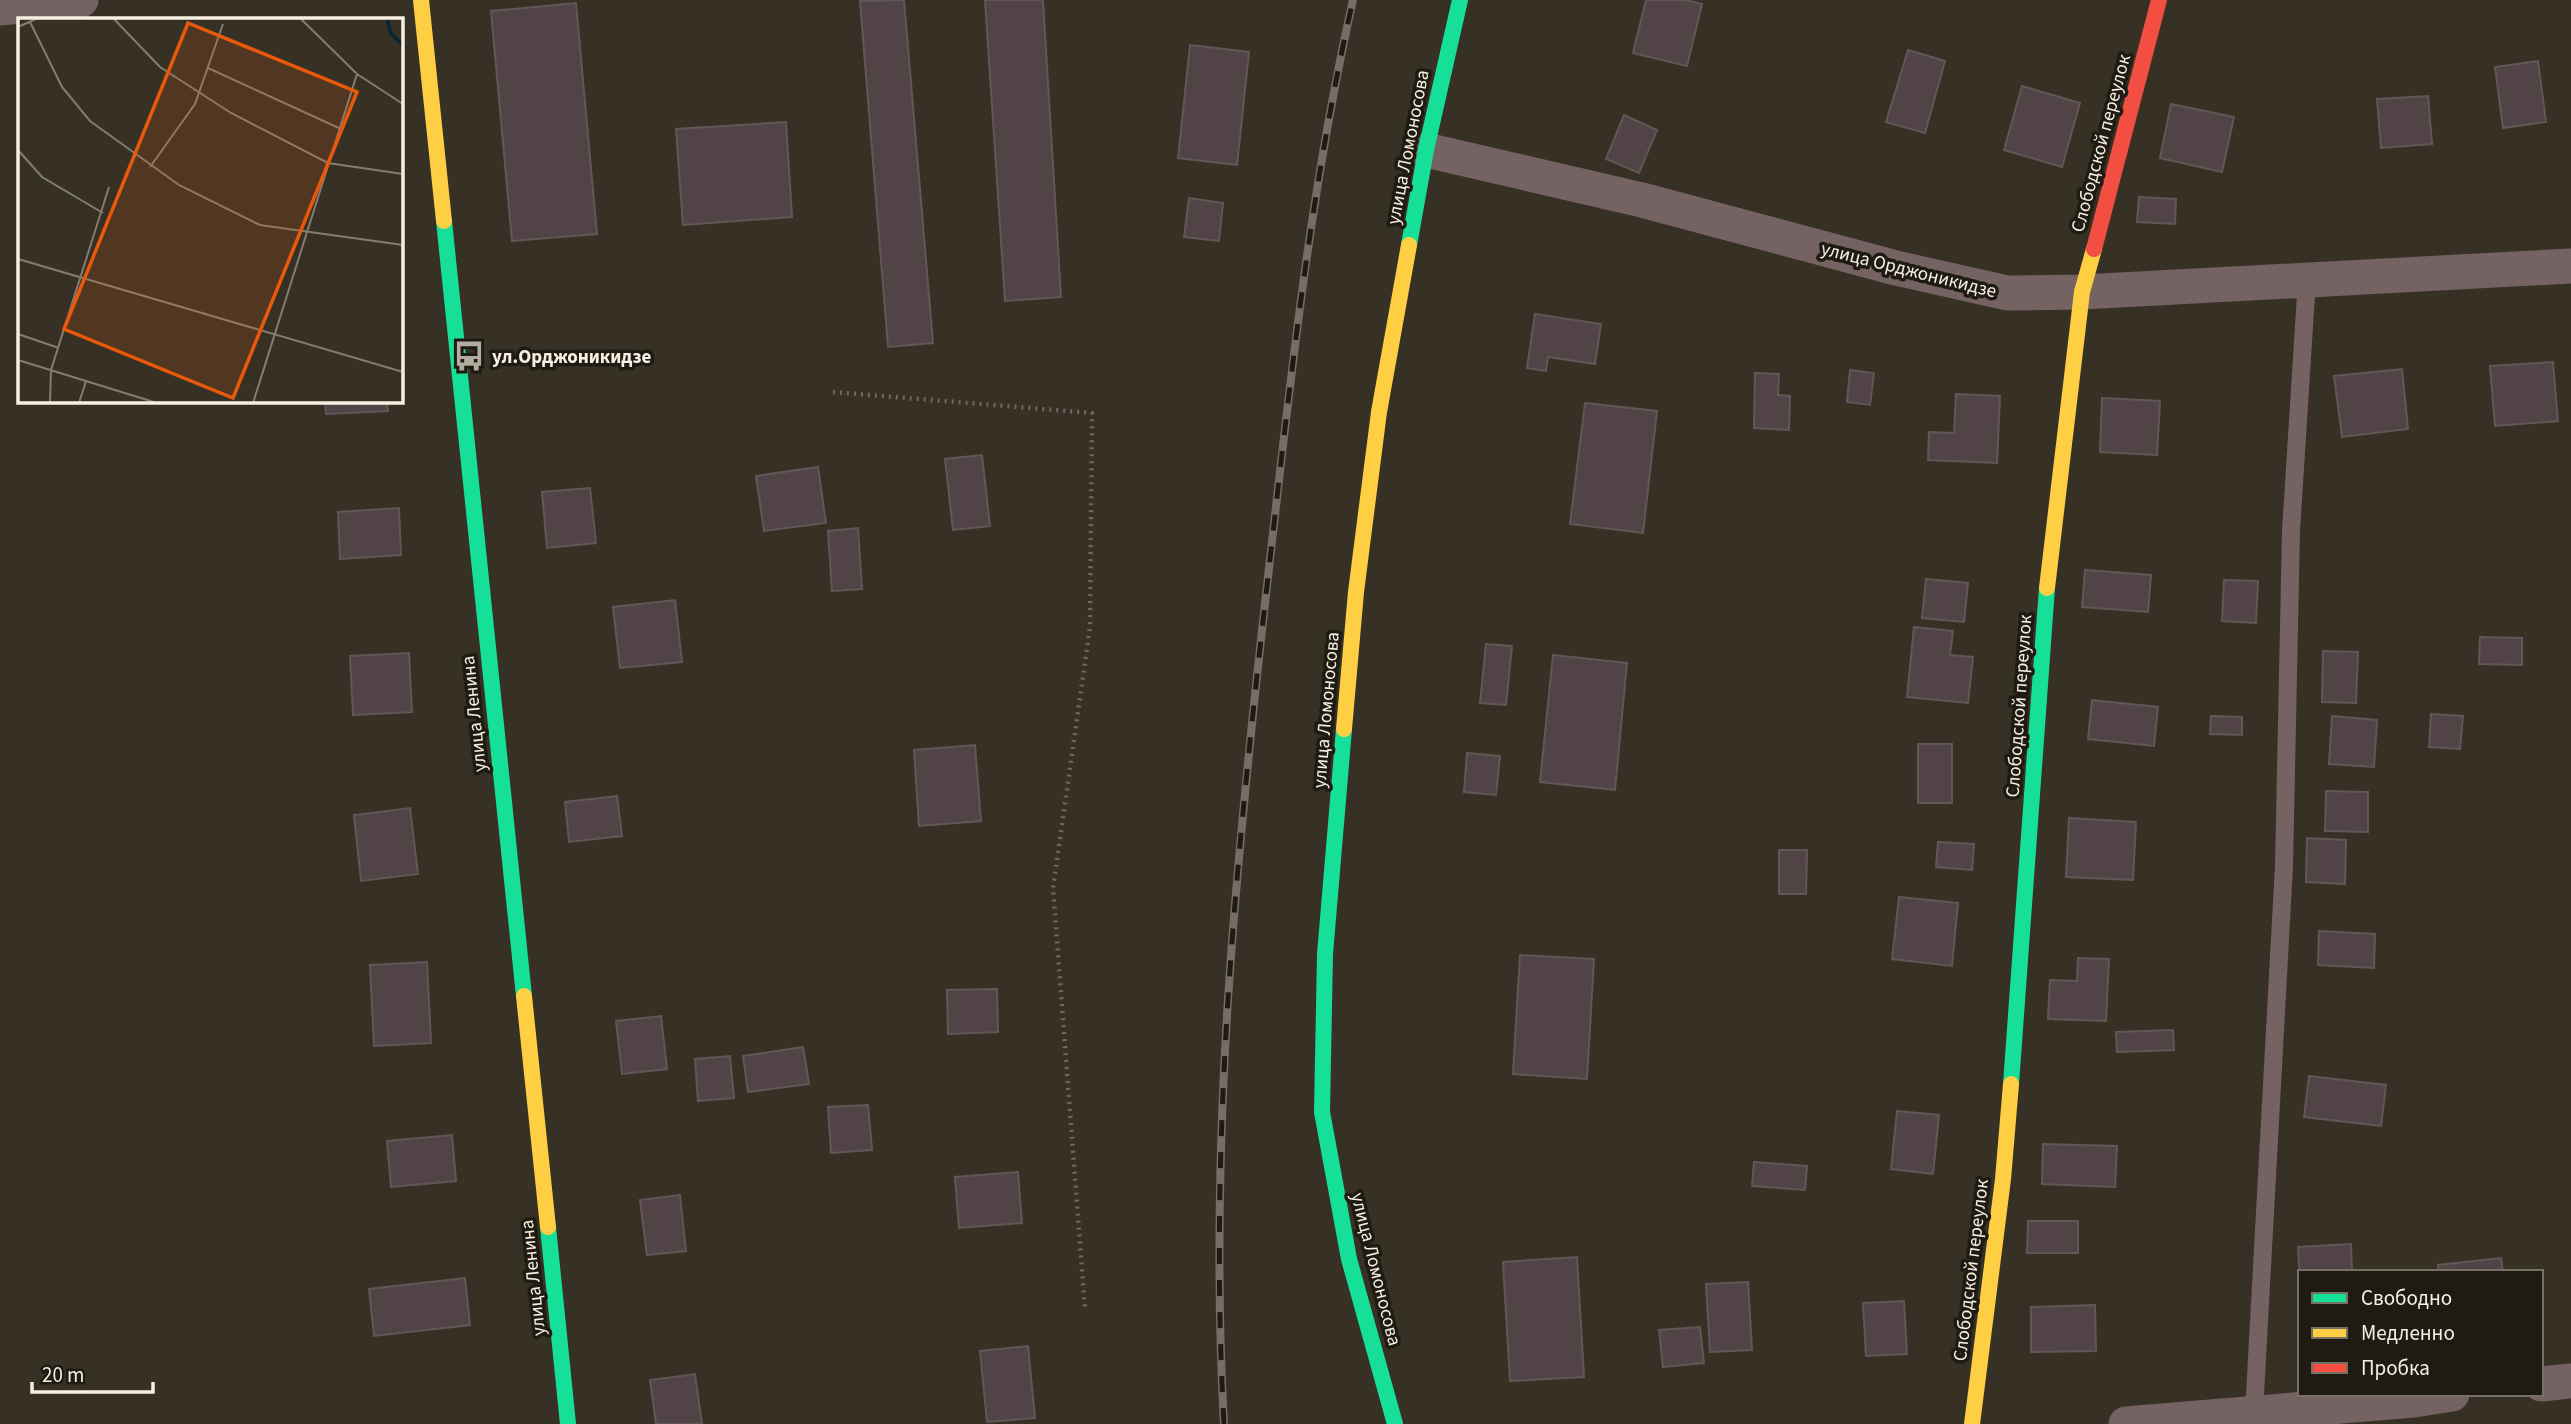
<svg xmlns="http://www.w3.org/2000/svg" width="2571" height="1424" font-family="'Source Sans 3',sans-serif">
<rect width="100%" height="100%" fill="#373125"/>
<!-- building -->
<g fill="#524347" stroke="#605856" stroke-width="2">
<polygon points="904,0 933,343 888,347 860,1"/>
<polygon points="985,0 1043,0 1061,297 1005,301"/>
<polygon points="1646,0 1686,0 1702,4 1687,66 1633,53"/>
<polygon points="576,3 597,234 512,241 491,11"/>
<polygon points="1190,45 1249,52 1237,165 1178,158"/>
<polygon points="1908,50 1945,61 1925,133 1886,122"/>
<polygon points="2538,61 2546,122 2503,128 2495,67"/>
<polygon points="2022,86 2080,103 2062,167 2004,150"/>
<polygon points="2428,96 2432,144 2381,148 2377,99"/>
<polygon points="2171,104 2234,117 2222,172 2160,158"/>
<polygon points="1624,115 1657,130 1639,173 1606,159"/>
<polygon points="786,122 792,217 683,225 676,129"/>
<polygon points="2139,197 2176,199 2175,224 2137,222"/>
<polygon points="1189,198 1223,203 1219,241 1184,237"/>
<polygon points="1535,314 1601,324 1595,364 1548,357 1546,371 1527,368"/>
<polygon points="2553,362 2558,421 2495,426 2490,366"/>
<polygon points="2402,369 2408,429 2342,437 2334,376"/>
<polygon points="1850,370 1874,373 1870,405 1847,402"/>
<polygon points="1755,373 1779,374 1778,395 1790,396 1789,430 1754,428"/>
<polygon points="1956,394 2000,396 1997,463 1928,460 1929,432 1954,433"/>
<polygon points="2102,398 2160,401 2157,455 2100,452"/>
<polygon points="325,401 387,401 388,411 326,414"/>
<polygon points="1585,403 1657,411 1643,533 1570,524"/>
<polygon points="982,455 990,526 953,530 945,459"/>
<polygon points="818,467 826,523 764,531 756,476"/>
<polygon points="590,488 596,543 547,548 542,492"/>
<polygon points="399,508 401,555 340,559 338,512"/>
<polygon points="858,528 862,589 832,591 828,531"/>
<polygon points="2085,570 2151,575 2148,612 2082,607"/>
<polygon points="1926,579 1968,583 1964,622 1922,618"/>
<polygon points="2224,580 2258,581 2256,623 2222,621"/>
<polygon points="675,600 682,662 620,668 613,607"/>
<polygon points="1914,627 1953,631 1950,655 1973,657 1968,703 1907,697"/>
<polygon points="2480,637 2522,638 2522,665 2479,664"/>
<polygon points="1486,644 1512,646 1506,705 1480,703"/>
<polygon points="2323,651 2358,652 2356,703 2322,702"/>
<polygon points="409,653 412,712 353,715 350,656"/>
<polygon points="1553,655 1627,663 1615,790 1540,782"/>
<polygon points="2092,700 2158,707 2154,746 2088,739"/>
<polygon points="2431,714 2463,716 2460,749 2429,747"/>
<polygon points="2211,716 2242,717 2242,735 2210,734"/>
<polygon points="2332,716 2377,720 2374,767 2329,764"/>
<rect x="1918" y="744" width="34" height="59"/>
<polygon points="975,745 981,821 919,826 914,750"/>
<polygon points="1467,753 1500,756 1496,795 1464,792"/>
<polygon points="2326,791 2368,792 2368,832 2325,831"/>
<polygon points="617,796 622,836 569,842 565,802"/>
<polygon points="410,808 418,874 361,881 354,815"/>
<polygon points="2069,818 2136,822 2133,880 2066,877"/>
<polygon points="2307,838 2346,840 2345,884 2306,882"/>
<polygon points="1938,842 1974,844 1972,870 1936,867"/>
<polygon points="1779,850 1807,850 1806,894 1779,894"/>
<polygon points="1899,897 1958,903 1952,966 1892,959"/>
<polygon points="2319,931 2375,934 2374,968 2318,965"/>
<polygon points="1520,955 1594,959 1587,1079 1513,1074"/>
<polygon points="2078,958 2109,959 2106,1021 2048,1019 2050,980 2077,981"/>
<polygon points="427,962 431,1043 374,1046 370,965"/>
<polygon points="997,989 998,1032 948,1034 947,990"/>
<polygon points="661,1016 667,1069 622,1074 616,1021"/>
<polygon points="2173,1030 2174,1050 2117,1052 2116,1032"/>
<polygon points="803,1047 809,1084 748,1092 743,1056"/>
<polygon points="730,1056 734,1098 698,1101 695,1059"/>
<polygon points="2309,1076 2386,1085 2381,1126 2304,1117"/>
<polygon points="868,1105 872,1150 831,1153 828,1107"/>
<polygon points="1897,1111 1939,1115 1933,1174 1891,1169"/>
<polygon points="452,1135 456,1181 391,1187 387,1141"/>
<polygon points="2043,1144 2117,1146 2115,1187 2042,1184"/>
<polygon points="1754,1162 1807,1166 1805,1190 1752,1186"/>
<polygon points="1018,1172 1022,1223 959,1228 955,1177"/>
<polygon points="680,1195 686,1251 647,1255 640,1200"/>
<polygon points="2028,1221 2078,1221 2078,1253 2027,1253"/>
<polygon points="2351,1244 2352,1272 2300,1272 2300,1283 2298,1247"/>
<polygon points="1577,1257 1584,1377 1510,1381 1503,1262"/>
<polygon points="2501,1258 2503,1272 2439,1272 2438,1265"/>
<polygon points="465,1278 470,1325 374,1336 369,1289"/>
<polygon points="1748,1282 1752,1350 1710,1352 1706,1284"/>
<polygon points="1904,1301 1907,1354 1866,1356 1863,1303"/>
<polygon points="2095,1305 2096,1351 2031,1352 2031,1307"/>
<polygon points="1700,1327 1704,1363 1663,1367 1659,1330"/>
<polygon points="1028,1346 1035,1418 987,1422 980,1351"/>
<polygon points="695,1374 702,1424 656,1424 650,1380"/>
</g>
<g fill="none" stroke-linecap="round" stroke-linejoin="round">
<!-- path -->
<polyline stroke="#726661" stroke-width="4.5" stroke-dasharray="2 5" stroke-linecap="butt" points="833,392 1092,413 1090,627 1053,888 1085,1309"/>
<!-- lane -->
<polyline stroke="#746362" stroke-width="18" points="2254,1413 2284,866 2291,531 2307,279"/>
<!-- street -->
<g stroke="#746362" stroke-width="35">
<polyline points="0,8 81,0"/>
<polyline points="1426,150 1642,200 1896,268 2007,293 2082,292 2571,266"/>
<polyline points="2541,1384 2571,1381"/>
<polyline points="2126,1424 2414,1400 2452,1394"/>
</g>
<!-- fast -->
<g stroke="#16e098" stroke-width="16">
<polyline points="444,221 524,996"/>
<polyline points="1409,245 1426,150 1460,0"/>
<polyline points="1344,729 1325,954 1322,1112 1349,1259 1395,1424"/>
<polyline points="2011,1084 2047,588"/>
<polyline points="548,1227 568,1424"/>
</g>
<!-- slow -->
<g stroke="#ffcf43" stroke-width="16">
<polyline points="421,0 444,221"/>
<polyline points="2047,588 2082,292 2094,249"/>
<polyline points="1344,729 1356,592 1379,412 1409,245"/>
<polyline points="524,996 548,1227"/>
<polyline points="1972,1424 2003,1179 2011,1084"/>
</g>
<!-- jam -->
<polyline stroke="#f24e42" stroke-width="16" points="2094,249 2159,0"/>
<!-- rail casing -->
<g stroke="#786c68" stroke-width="8">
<path id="rail" d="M1224,1424c-16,-283 12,-566 44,-847 22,-193 42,-387 85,-577"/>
</g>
<!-- rail -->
<use href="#rail" stroke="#201b12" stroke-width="5" stroke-dasharray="16" stroke-linecap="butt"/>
</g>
<!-- icons -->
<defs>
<g id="bus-bare" transform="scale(2.415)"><path d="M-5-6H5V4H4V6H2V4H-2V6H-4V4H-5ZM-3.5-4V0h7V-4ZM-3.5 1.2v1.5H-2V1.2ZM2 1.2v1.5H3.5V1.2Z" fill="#b3aca0" stroke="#201b12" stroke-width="2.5" paint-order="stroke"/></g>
</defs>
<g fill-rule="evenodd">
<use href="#bus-bare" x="469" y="356"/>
</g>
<g text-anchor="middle" stroke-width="7" stroke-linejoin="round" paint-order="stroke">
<!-- street labels -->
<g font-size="19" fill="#f6efe2" stroke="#201b12">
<text transform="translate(2100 143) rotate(-75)" y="7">Слободской переулок</text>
<text transform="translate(1407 147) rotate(-79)" y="7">улица Ломоносова</text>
<text transform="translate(1909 269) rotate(14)" y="7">улица Орджоникидзе</text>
<text transform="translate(2018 706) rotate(-86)" y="7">Слободской переулок</text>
<text transform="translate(1325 710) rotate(-85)" y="7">улица Ломоносова</text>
<text transform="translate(473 714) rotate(-96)" y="7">улица Ленина</text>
<text transform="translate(1377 1269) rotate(76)" y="7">улица Ломоносова</text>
<text transform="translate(1970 1270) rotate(-83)" y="7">Слободской переулок</text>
<text transform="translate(532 1278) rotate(-96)" y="7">улица Ленина</text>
</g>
<!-- poi labels -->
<g font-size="19" font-weight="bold" fill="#f6efe2" stroke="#201b12" text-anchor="start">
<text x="492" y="363">ул.Орджоникидзе</text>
</g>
</g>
<!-- overview -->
<g transform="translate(18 18)">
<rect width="385" height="385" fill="#373125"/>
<path fill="none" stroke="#072630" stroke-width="3.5" d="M369,0l4,16 12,11"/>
<path fill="none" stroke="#837d71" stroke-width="2" d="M95,0l47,49 71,46 97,50 75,11M282,0l57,56 46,30M12,4l32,65 28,34 89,64 81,40 143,20M0,9l20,-9M190,50l133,61M0,132l24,27 61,36M132,149l45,-63 28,-80M0,241l385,113M0,316l41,14M0,342l139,43M32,385l1,-33 58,-183M61,385l7,-22M235,385l104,-329"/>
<path fill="#e8590c" fill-opacity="0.15" stroke="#e8590c" stroke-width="3.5" d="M170,5l169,69 -124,306 -169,-69z"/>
<rect width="385" height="385" fill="none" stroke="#f6efe2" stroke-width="3.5"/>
</g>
<!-- legend -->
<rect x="2298" y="1270" width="245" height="126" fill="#201b12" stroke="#767065" stroke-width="2"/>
<rect x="2312" y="1293" width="35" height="10" fill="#16e098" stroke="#767065" stroke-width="2"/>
<text x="2361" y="1305" font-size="21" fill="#f6efe2">Свободно</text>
<rect x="2312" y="1328" width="35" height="10" fill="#ffcf43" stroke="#767065" stroke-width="2"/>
<text x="2361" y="1340" font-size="21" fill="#f6efe2">Медленно</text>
<rect x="2312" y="1363" width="35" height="10" fill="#f24e42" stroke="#767065" stroke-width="2"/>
<text x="2361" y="1375" font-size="21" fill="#f6efe2">Пробка</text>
<!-- scale -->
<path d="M32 1382v10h121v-10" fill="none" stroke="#f6efe2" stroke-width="3.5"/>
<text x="42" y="1382" font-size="21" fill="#f6efe2" stroke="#201b12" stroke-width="5" paint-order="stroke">20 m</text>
</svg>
